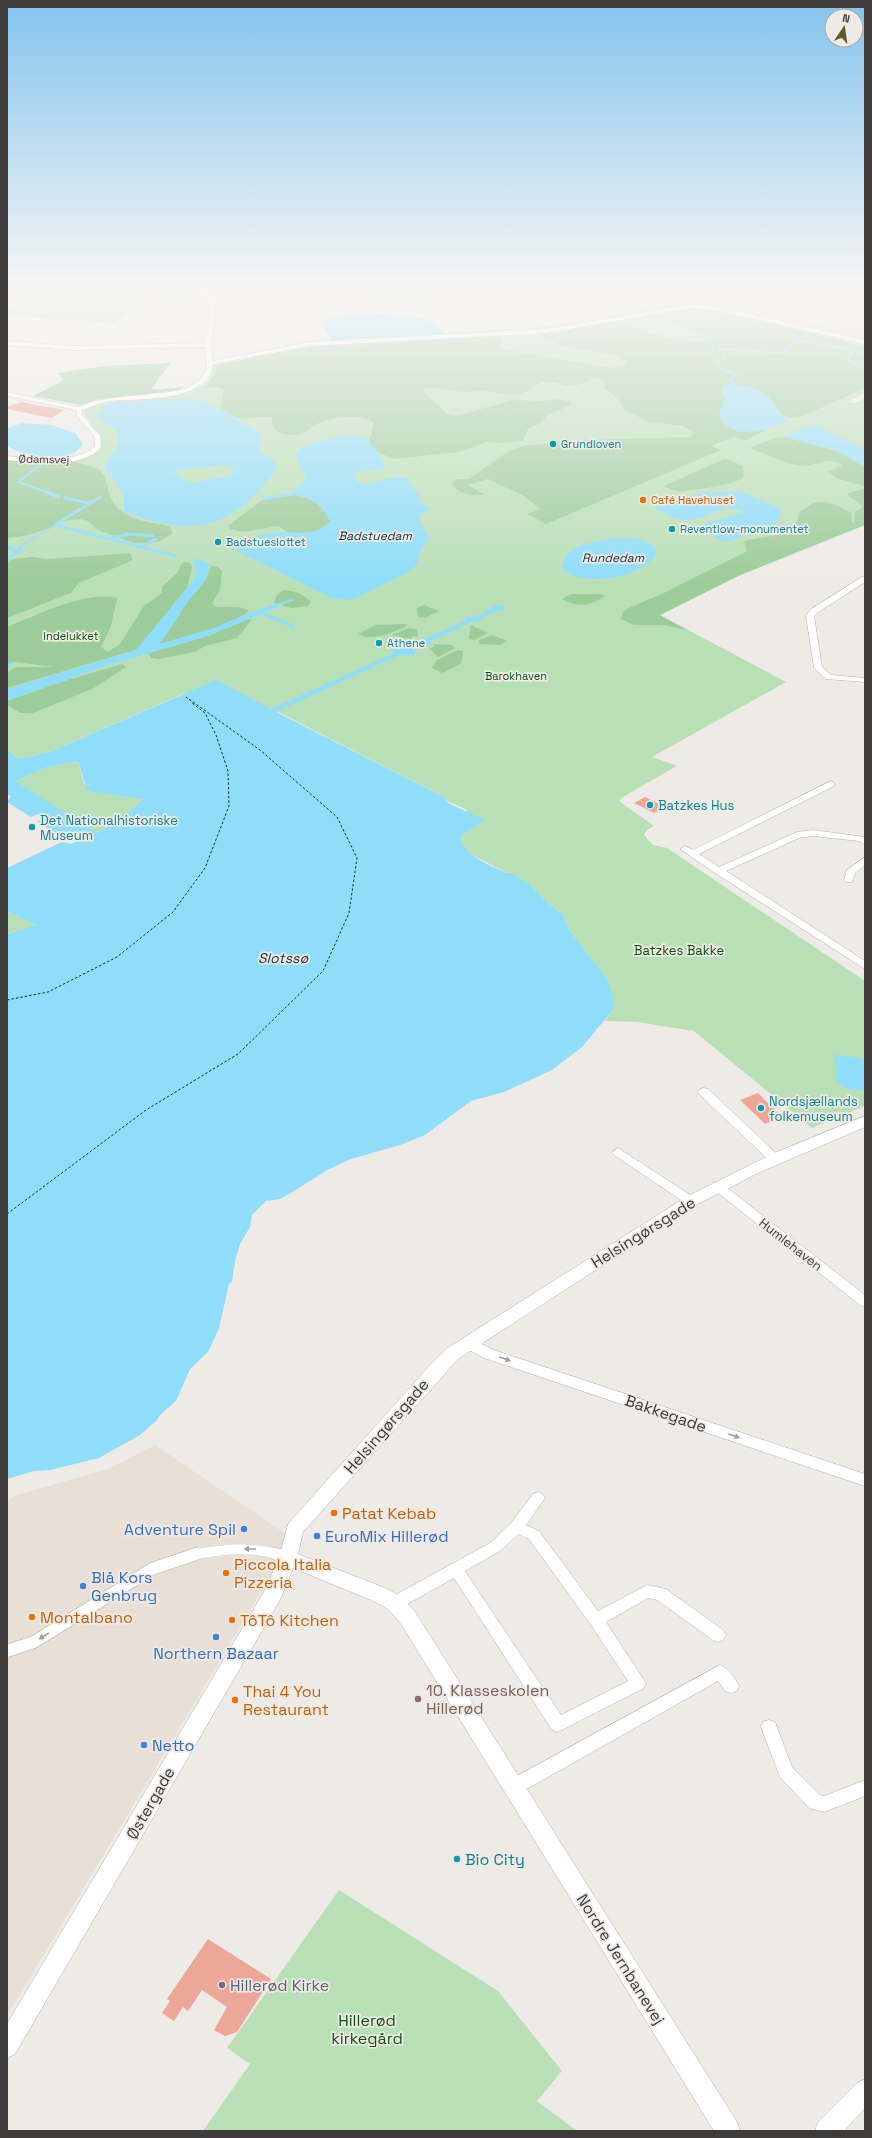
<svg xmlns="http://www.w3.org/2000/svg" width="872" height="2138" font-family="'Space Grotesk',sans-serif">
<rect width="100%" height="100%" fill="#eeebe7"/>
<!-- built -->
<g fill="#e8dfd5">
<polygon points="694,286 865,286 865,298 840,312 846,309 865,313 865,340 810,328 829,318 737,298 722,299 699,293"/>
<polygon points="155,1445 286,1534 279,1562 7,2016 7,1501 17,1495 108,1469"/>
</g>
<!-- green -->
<g fill="#b9dfb7">
<polygon points="354,286 427,286 424,294 351,291"/>
<polygon points="191,287 194,293 158,296 154,290"/>
<polygon points="36,289 144,296 115,323 7,316 7,313"/>
<path d="M688,304l16,1 57,16 104,24v47l-17,10 7,1 10,-5v127l-127,51 -78,39 126,67 -134,75 23,8v2l-52,30 -4,4 35,25 -7,4 -3,5 9,10 14,3 198,133v125l-53,22 -118,-97 -57,-9 -32,-1 8,-11 -6,-31 -39,-51 -5,-14 -13,-9 -19,-19 -64,-34 -5,-7 -3,-9 8,-5v-21l-22,-10 1,-2 -170,-87 -91,-18 -133,58 -33,8 -12,-9v-292c25,0 80,7 95,-16l-18,-29v-4c34,-15 96,-6 121,-25 6,-4 7,-12 8,-19l71,-14v-6l47,-5 228,-14 116,-21z"/>
<polygon points="78,761 84,784 88,783 89,786 86,791 144,798 120,820 97,833 14,781 45,768"/>
<polygon points="7,911 36,925 7,934"/>
<polygon points="339,1890 498,1991 562,2071 537,2101 577,2131 203,2131 250,2064 227,2048"/>
</g>
<!-- forest -->
<g fill="#9ccc9a">
<path d="M694,306l171,40v42l-67,30c-19,-1 -20,-7 -29,-22l-44,3 -6,16 20,17 28,-2 -22,10 -12,-3 -22,9 10,4 -175,74 -19,-10 14,-5 -19,-14 -34,-16 -20,6 17,10c-12,1 -29,0 -33,-13l6,-3h11l40,-28 14,-5 65,-6 102,-3 3,-3 -1,-3 -9,-5 -35,-4 -24,-13 -6,-10 -14,-11 1,-8c-19,-4 -21,7 -35,6 -10,-1 -20,-7 -30,-3 -10,4 -14,12 -28,12 -9,-1 -18,-3 -27,-4 -7,-1 -14,2 -21,1 -13,-1 -31,-7 -42,-2l25,24 6,2 11,-2 49,-14 31,1 10,-2 16,2 1,4 -24,10 -6,8 -13,6 -5,12 -20,2 -18,-1 -13,6 -14,4 -62,7 -20,-7 -7,-11 5,-18c-11,-11 -45,-5 -57,1 -5,3 -10,8 -16,10 -5,2 -20,1 -24,-3 -3,-3 -5,-10 -6,-14 -27,-2 -22,9 -50,-8l3,-20 -6,-2 -14,1 9,-12 5,-11 94,-20 191,-9 -2,10 5,4 104,18 16,-4v-3l-11,-6 -53,-9 -25,-12 15,-1 70,-13c16,12 72,27 91,19l1,-2 -23,-6 -23,-11 -27,-3z"/>
<polygon points="170,363 151,390 185,387 178,390 96,400 80,405 33,396 64,380 58,373 105,366"/>
<path d="M785,437l55,15 25,15v19l-27,-7 -11,-7 15,-7c-13,-9 -24,0 -38,1 -10,1 -42,-13 -53,-17v-2l23,-9z"/>
<path d="M7,459c21,1 74,0 91,10 9,5 9,18 12,27 9,24 39,26 60,30l2,8 -14,8 -24,1 -36,-13 -10,-9 -8,-2 -18,2 -5,5 -33,10 -17,2z"/>
<path d="M724,459l7,1 11,6c1,4 3,9 0,12 -5,6 -54,14 -63,13 -5,0 -11,-2 -15,-5z"/>
<path d="M865,488v37l-127,51 -78,39 27,15 -24,-5h-29l-13,-6 2,-7 4,-3 39,-17 81,-41 -3,-10c16,-5 44,-3 53,-20 2,-3 1,-6 3,-9 20,-17 31,-10 51,1l1,9 2,1 1,-11 8,-5 -16,-13z"/>
<path d="M294,495c21,4 26,8 36,26 -8,11 -31,17 -44,10 -3,-1 -5,-4 -8,-5l-35,6 -13,-3 -1,-4 33,-25z"/>
<polygon points="130,553 133,560 79,583 71,593 7,618 7,564 13,559 31,557 49,559"/>
<path d="M185,562l6,1 1,5 -5,20 -49,61 -131,39v-16l9,-5h39l-40,-5 -8,2v-37c33,-13 76,-36 110,-29l-6,28 -10,21 7,5 12,-8 24,-38 18,-13v-6l15,-14 5,-10z"/>
<path d="M211,566l7,1 4,4 -2,19 -8,13 2,3c11,3 26,-2 35,5 -11,13 -72,32 -90,33l23,-36 24,-28z"/>
<path d="M283,590c12,1 19,3 28,12l-3,4 -16,2 -18,-5 2,-7z"/>
<path d="M571,594h30l4,2c-15,10 -28,12 -43,3z"/>
<polygon points="424,605 439,611 425,618 418,617 417,608"/>
<polygon points="248,619 252,619 237,638 205,646 195,652 158,659 151,658 149,653 208,636"/>
<path d="M405,624l2,2c-16,7 -33,16 -49,8l18,-9z"/>
<polygon points="471,625 488,633 474,640 469,639"/>
<polygon points="409,628 417,629 418,637 413,636 410,639 391,635"/>
<polygon points="492,635 507,641 500,645 480,644 478,641"/>
<polygon points="433,644 452,645 455,648 438,657 429,648 435,647"/>
<polygon points="458,650 463,651 461,664 442,673 432,668 437,660"/>
<polygon points="122,664 126,667 94,688 33,713 20,713 7,705 7,701 64,681"/>
</g>
<!-- water -->
<g fill="#8fddf9" fill-rule="evenodd">
<path d="M351,313c16,0 74,2 85,11 3,3 6,7 8,10l-113,6 -10,-18z"/>
<path d="M734,384c10,2 27,4 35,13 9,8 4,13 18,20l-1,4c-22,10 -55,21 -67,-6l6,-16 -4,-8 4,-6z"/>
<path d="M185,398c29,3 52,21 77,37l-3,16 14,9 5,7c-7,10 -16,19 -24,28 -43,43 -77,34 -130,17v-19l-20,-26 15,-23 -2,-14 -19,-12 -1,-4 7,-9 11,-2zM225,465l9,4v6l-42,8 -6,-2 -13,-8 9,-4z"/>
<path d="M23,423l29,2 23,8 8,11c-3,3 -6,7 -9,9 -13,7 -57,3 -67,-8v-17z"/>
<path d="M810,425c15,2 38,19 55,23v19l-25,-15 -55,-15z"/>
<path d="M349,435c22,2 27,14 36,32l-5,3 -24,2 -3,3 6,8c17,4 31,-10 48,-5l12,18 1,8 8,3 1,3 -9,5v6l9,17 -10,15 -1,9 -7,9 -55,27 -10,2 -14,-2 -96,-47c28,-35 77,-4 94,-30 -11,-20 -17,-22 -38,-27l15,-16 -7,-10 -5,-14c6,-10 43,-18 54,-19z"/>
<path d="M711,492h32l38,17 -3,13 -8,5 -45,15 -25,-12 1,-5 41,-12 -1,-3 -16,-2c-19,7 -35,18 -55,8 -5,-2 -10,-4 -14,-8v-1l37,-12z"/>
<polygon points="61,521 63,521 27,543 7,564 7,559 22,544"/>
<path d="M627,538l16,2 12,7 1,7c-11,23 -80,36 -94,13 2,-25 46,-29 65,-29z"/>
<polygon points="198,559 210,564 206,580 182,609 177,619 159,644 214,628 246,614 291,599 294,600 208,636 105,666 7,701 7,689 136,650 195,578 197,574 193,560"/>
<path d="M494,605h10l1,5 -8,1 -18,8 4,2 -12,1 -42,20v4h-10l-5,3 2,4 -2,2h-15l-123,57 170,86 -1,2 5,4 35,16 -25,16c4,21 29,28 46,37h6l19,13 19,19 13,9 5,14 39,51 6,18v13l-31,37 -30,23 -48,22 -33,9 -46,34 -25,10 -49,14 -24,11 -36,23 -11,6 -14,2 -14,14 -2,12 -10,17 -5,17 -3,21 -3,2 -10,44 -11,24 -18,17 -14,32 -16,14 -4,6 -16,14 -41,23 -49,12 -16,1 -27,8v-545l29,-9 -29,-14v-43l55,-26 9,2 6,-3 1,-3 -5,-3 -11,2 -24,-15 6,-4 -6,-4 -7,3 -24,-15 4,-6 -4,-2v-44l12,9 33,-8 164,-71 55,29 123,-56 -2,-4 3,-3h14l5,-3v-3h9l43,-20 1,-4 7,1 17,-8zM78,761l7,23h3l1,2 -3,1v4l57,8 -23,21 -23,13 -82,-52 30,-13z"/>
<path d="M834,1055l21,2 10,4v29c-13,1 -21,-1 -29,-10l1,-9z"/>
</g>
<g fill="none" stroke-linecap="round" stroke-linejoin="round">
<!-- stream-far1 -->
<g stroke="#8fddf9" stroke-width="2">
<polyline points="639,318 673,323 682,328"/>
<polyline points="623,319 628,321"/>
<polyline points="687,330 712,342 712,348"/>
<polyline points="547,333 567,331"/>
<polyline points="304,347 532,334"/>
<polyline points="719,349 782,353 797,341 801,341 853,350 848,360 865,370"/>
<polyline points="719,365 716,361 725,358 722,350 724,350"/>
<polyline points="719,368 736,374 730,380 734,384"/>
<polyline points="43,463 18,482 46,492"/>
</g>
<!-- stream -->
<g stroke="#8fddf9" stroke-width="3">
<polyline points="44,491 59,497"/>
<polyline points="65,498 89,503"/>
<polyline points="262,499 292,494"/>
<polyline points="58,523 100,497"/>
<polyline points="55,525 176,556"/>
<polyline points="110,538 130,534 153,536"/>
<polyline points="7,547 19,551"/>
<polyline points="140,547 156,539"/>
<polyline points="259,612 293,626"/>
<polyline points="7,666 11,663"/>
</g>
<!-- ferry -->
<g stroke="#082e3a" stroke-width="1" stroke-dasharray="2.5 2" stroke-linecap="butt">
<polyline points="7,1000 48,992 117,957 173,912 205,868 229,806 228,771 216,735 205,713 192,703"/>
<polyline points="7,1214 146,1110 238,1054 323,971 349,913 357,858 337,817 260,750 186,697"/>
</g>
</g>
<!-- building -->
<g fill="#eda798">
<polygon points="21,402 37,405 65,410 51,418 7,409 7,407"/>
<polygon points="645,797 665,807 654,813 634,803"/>
<polygon points="758,1093 782,1117 765,1124 740,1100"/>
<polygon points="208,1939 271,1979 237,2032 225,2036 214,2030 227,2007 202,1990 188,2011 183,2007 174,2021 162,2013 170,2001 167,1999"/>
</g>
<g fill="none" stroke-linecap="round" stroke-linejoin="round">
<!-- pedestrian-far1 casing -->
<g stroke="#b4b0ad" stroke-width="10">
<path id="pedestrian-far1" d="M190,1555c31,-5 58,-10 89,0"/>
</g>
<!-- pedestrian casing -->
<g stroke="#b4b0ad" stroke-width="13">
<g id="pedestrian">
<polyline points="276,1554 288,1558"/>
<polyline points="7,1651 34,1642 152,1569 196,1554"/>
</g>
</g>
<!-- minor casing -->
<g stroke="#b4b0ad" stroke-width="1">
<g id="minor">
<path d="M204,289c19,10 8,37 7,53 0,6 1,13 2,19l97,-19 237,-13 144,-25 29,3 145,33v4l-145,-33 -29,-3 -144,25 -237,13 -97,18c-3,39 -74,34 -102,37 -10,2 -19,5 -29,9v5l18,21 1,11c-18,23 -67,15 -94,13v-4c24,2 70,9 88,-10l-1,-10 -17,-20 -1,-6 -69,-14v-4l71,15 13,-5 20,-4 59,-6 16,-3 13,-8 8,-13 -2,-21 -133,3 -65,-5v-4l65,5 133,-3c2,-20 11,-35 -4,-52z"/>
<polygon points="862,577 865,577 865,582 817,613 814,616 822,667 831,675 865,678 865,682 826,679 814,668 806,616 811,609"/>
<polygon points="831,781 835,784 834,786 699,854 719,867 797,832 813,830 865,837 865,844 859,841 813,836 799,838 726,871 865,961 865,969 715,873 680,849 685,846 693,850"/>
<polygon points="865,857 865,865 855,873 852,882 846,882 844,880 847,870"/>
<polygon points="704,1088 708,1089 779,1156 781,1159 779,1162 771,1162 700,1095 698,1092 700,1089"/>
<polygon points="618,1148 695,1198 697,1201 695,1204 687,1204 614,1155 612,1152"/>
<polygon points="717,1182 721,1183 865,1295 865,1307 860,1305 713,1189 711,1186 713,1183"/>
<polygon points="469,1338 494,1350 865,1474 865,1486 484,1358 464,1347 462,1343 464,1339"/>
<path d="M538,1492l5,2 2,4 -19,27 13,6 59,80 49,-26 19,4 57,41 3,5 -3,5 -5,2 -5,-2 -56,-40 -9,-2 -42,24 40,61 -2,5 -86,44 -6,-2 -98,-152 -54,30 -5,2 -5,-2 -2,-5 2,-5 100,-55 21,-20 22,-29zM518,1534l11,5 62,86 37,56 -67,34 -96,-144 35,-20z"/>
<path d="M720,1665c9,3 15,13 19,21l-2,5 -6,2 -6,-2 -7,-10 -200,113 -6,2 -6,-2 -2,-6 2,-6z"/>
<polygon points="769,1720 775,1722 792,1767 820,1795 824,1796 865,1780 865,1796 824,1812 809,1808 780,1777 761,1727 763,1722"/>
</g>
</g>
<!-- tertiary casing -->
<g stroke="#b4b0ad" stroke-width="1">
<g id="tertiary">
<polygon points="865,1116 865,1127 760,1172 696,1205 458,1359 303,1532 298,1554 385,1588 402,1597 415,1612 737,2122 740,2131 714,2131 401,1624 388,1609 371,1600 293,1568 280,1600 15,2054 7,2058 7,2024 265,1590 279,1558 288,1524 431,1364 446,1349 686,1197 772,1154"/>
<polygon points="865,2079 865,2108 844,2131 815,2131 818,2122 857,2083"/>
</g>
</g>
<!-- pedestrian-far1 -->
<use href="#pedestrian-far1" stroke="#fff" stroke-width="10"/>
<!-- pedestrian -->
<use href="#pedestrian" stroke="#fff" stroke-width="12"/>
<!-- minor -->
<use href="#minor" fill="#fff" fill-rule="evenodd"/>
<!-- tertiary -->
<use href="#tertiary" fill="#fff" fill-rule="evenodd"/>
</g>
<!-- one-way arrows -->
<defs><path id="oneway-solid" d="M-6-.8H1V-3.2L6.5 0L1 3.2V.8H-6Z"/></defs>
<g fill="#9e9e9c">
<use href="#oneway-solid" transform="translate(505 1359) rotate(19)"/>
<use href="#oneway-solid" transform="translate(734 1436) rotate(19)"/>
<use href="#oneway-solid" transform="translate(250 1549) rotate(-180)"/>
<use href="#oneway-solid" transform="translate(44 1636) rotate(148)"/>
</g>
<!-- sky -->
<linearGradient id="sky" x2="0" y2="1"><stop stop-color="#84c4ef"/><stop offset="0.49" stop-color="#f7f6f4"/><stop offset="1" stop-color="#f7f6f4" stop-opacity="0"/></linearGradient>
<rect width="872" height="586" fill="url(#sky)"/>
<!-- markers -->
<g fill="#0f9aa8" stroke="#eeebe7" stroke-width="1.5">
<circle cx="553" cy="444" r="4"/>
<circle cx="672" cy="529" r="4"/>
<circle cx="218" cy="542" r="4"/>
<circle cx="379" cy="643" r="4"/>
<circle cx="650" cy="805" r="4"/>
<circle cx="32" cy="827" r="4"/>
<circle cx="761" cy="1108" r="4"/>
<circle cx="457" cy="1859" r="4"/>
</g>
<g fill="#e8710a" stroke="#eeebe7" stroke-width="1.5">
<circle cx="643" cy="500" r="4"/>
<circle cx="334" cy="1513" r="4"/>
<circle cx="226" cy="1573" r="4"/>
<circle cx="32" cy="1617" r="4"/>
<circle cx="232" cy="1620" r="4"/>
<circle cx="235" cy="1700" r="4"/>
</g>
<g fill="#3f7fe0" stroke="#eeebe7" stroke-width="1.5">
<circle cx="244" cy="1529" r="4"/>
<circle cx="317" cy="1536" r="4"/>
<circle cx="83" cy="1586" r="4"/>
<circle cx="216" cy="1637" r="4"/>
<circle cx="144" cy="1745" r="4"/>
</g>
<circle fill="#8d6e63" stroke="#eeebe7" stroke-width="1.5" cx="418" cy="1699" r="4"/>
<circle fill="#6b7280" stroke="#eeebe7" stroke-width="1.5" cx="222" cy="1985" r="4"/>
<g text-anchor="middle" stroke-width="3.5" stroke-linejoin="round" paint-order="stroke">
<!-- far-culture labels -->
<g font-size="11" fill="#0d838f" stroke="#eeebe7" text-anchor="start">
<text x="561" y="448">Grundloven</text>
<text x="680" y="533">Reventlow-monumentet</text>
<text x="226" y="546">Badstueslottet</text>
<text x="387" y="647">Athene</text>
</g>
<!-- far-street labels -->
<g font-size="11" fill="#3d3c3a" stroke="#eeebe7">
<text transform="translate(44 459) rotate(1)" y="4">Ødamsvej</text>
</g>
<!-- far-food labels -->
<g font-size="11" fill="#c56008" stroke="#eeebe7" text-anchor="start">
<text x="651" y="504">Café Havehuset</text>
</g>
<!-- far-park labels -->
<g font-size="11" fill="#0c5111" stroke="#eeebe7">
<text x="71" y="640">Indelukket</text>
<text x="516" y="680">Barokhaven</text>
</g>
<!-- far-water labels -->
<g font-size="12" font-style="italic" fill="#082e3a" stroke="#eeebe7">
<text x="375" y="540">Badstuedam</text>
<text x="613" y="562">Rundedam</text>
</g>
<!-- culture labels -->
<g font-size="13" fill="#0d838f" stroke="#eeebe7" text-anchor="start">
<text x="658" y="810">Batzkes Hus</text>
<text x="40" y="825">Det Nationalhistoriske<tspan x="40" dy="15">Museum</tspan></text>
<text x="769" y="1106">Nordsjællands<tspan x="769" dy="15">folkemuseum</tspan></text>
</g>
<!-- park labels -->
<g font-size="13" fill="#0c5111" stroke="#eeebe7">
<text x="679" y="955">Batzkes Bakke</text>
</g>
<!-- street labels -->
<g font-size="13" fill="#3d3c3a" stroke="#eeebe7">
<text transform="translate(791 1244) rotate(38)" y="5">Humlehaven</text>
</g>
<!-- water labels -->
<g font-size="14" font-style="italic" fill="#082e3a" stroke="#eeebe7">
<text x="283" y="963">Slotssø</text>
</g>
<!-- near-street labels -->
<g font-size="16" fill="#3d3c3a" stroke="#eeebe7">
<text transform="translate(643 1232) rotate(-32)" y="6">Helsingørsgade</text>
<text transform="translate(666 1413) rotate(19)" y="6">Bakkegade</text>
<text transform="translate(386 1426) rotate(-49)" y="6">Helsingørsgade</text>
<text transform="translate(150 1803) rotate(-60)" y="6">Østergade</text>
<text transform="translate(621 1959) rotate(58)" y="6">Nordre Jernbanevej</text>
</g>
<!-- near-food labels -->
<g font-size="16" fill="#c56008" stroke="#eeebe7" text-anchor="start">
<text x="342" y="1519">Patat Kebab</text>
<text x="234" y="1570">Piccola Italia<tspan x="234" dy="18">Pizzeria</tspan></text>
<text x="40" y="1623">Montalbano</text>
<text x="240" y="1626">TôTô Kitchen</text>
<text x="243" y="1697">Thai 4 You<tspan x="243" dy="18">Restaurant</tspan></text>
</g>
<!-- near-shop labels -->
<g font-size="16" fill="#366cbe" stroke="#eeebe7" text-anchor="start">
<text x="236" y="1535" text-anchor="end">Adventure Spil</text>
<text x="325" y="1542">EuroMix Hillerød</text>
<text x="91" y="1583">Blå Kors<tspan x="91" dy="18">Genbrug</tspan></text>
<text x="216" y="1659" text-anchor="middle">Northern Bazaar</text>
<text x="152" y="1751">Netto</text>
</g>
<!-- near-education labels -->
<g font-size="16" fill="#785e54" stroke="#eeebe7" text-anchor="start">
<text x="426" y="1696">10. Klasseskolen<tspan x="426" dy="18">Hillerød</tspan></text>
</g>
<!-- near-culture labels -->
<g font-size="16" fill="#0d838f" stroke="#eeebe7" text-anchor="start">
<text x="465" y="1865">Bio City</text>
</g>
<!-- near-worship labels -->
<g font-size="16" fill="#5b616d" stroke="#eeebe7" text-anchor="start">
<text x="230" y="1991">Hillerød Kirke</text>
</g>
<!-- near-park labels -->
<g font-size="16" fill="#0c5111" stroke="#eeebe7">
<text x="367" y="2026">Hillerød<tspan x="367" dy="18">kirkegård</tspan></text>
</g>
</g>
<!-- border -->
<rect width="872" height="2138" fill="none" stroke="#3d3c3a" stroke-width="16"/>
<!-- north arrow -->
<g transform="translate(844 28) rotate(13)"><circle r="19" fill="#eeebe7" stroke="#a7a5a2"/>
<path d="M0-3L7 15L0 10L-7 15Z" fill="#5d5c29"/>
<text y="-6" font-size="11" font-weight="bold" text-anchor="middle" fill="#3d3c3a">N</text>
</g>
</svg>
